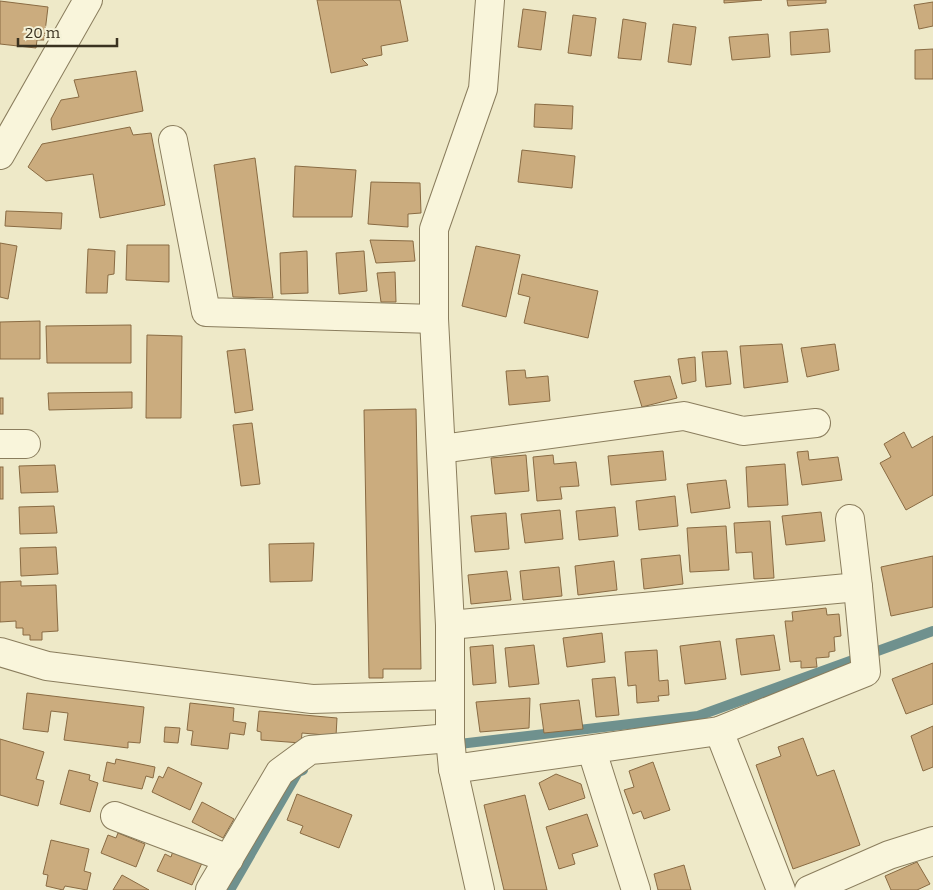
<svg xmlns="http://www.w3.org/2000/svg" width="933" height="890" font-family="Bitter,serif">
<rect width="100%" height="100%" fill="#eee9c8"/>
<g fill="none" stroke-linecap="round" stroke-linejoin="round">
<!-- stream -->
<g stroke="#6f918e" stroke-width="10">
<polyline points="451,745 698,716 933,631"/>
<polyline points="230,890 298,772 303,770"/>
</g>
</g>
<!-- building -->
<g fill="#cbac7e" stroke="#896b43">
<polygon points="317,0 400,0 408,41 381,46 382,55 362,59 368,65 331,73"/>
<polygon points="724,0 762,0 724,3"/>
<polygon points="787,0 826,0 826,3 788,6"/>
<polygon points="0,1 48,7 44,40 37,40 36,48 0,44"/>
<polygon points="933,2 933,26 919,29 914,5"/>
<polygon points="523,9 546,12 541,50 518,47"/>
<polygon points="573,15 596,18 591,56 568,53"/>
<polygon points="623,19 646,23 641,60 618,58"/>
<polygon points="673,24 696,27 691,65 668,62"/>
<polygon points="828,29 830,52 791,55 790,32"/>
<polygon points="768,34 770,57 732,60 729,37"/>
<polygon points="933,49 933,79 915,79 915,50"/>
<polygon points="136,71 143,111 52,130 51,119 61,100 79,97 74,80"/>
<polygon points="535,104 573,106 572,129 534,127"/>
<polygon points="130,127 133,135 151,133 165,205 100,218 93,174 46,181 28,167 42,144"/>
<polygon points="522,150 575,156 572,188 518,182"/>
<polygon points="255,158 273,298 233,297 214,165"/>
<polygon points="295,166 356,170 352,217 293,217"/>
<polygon points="371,182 420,183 421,213 408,214 408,227 368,224"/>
<polygon points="6,211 62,213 61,229 5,226"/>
<polygon points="370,240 413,241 415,261 376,263"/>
<polygon points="0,243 17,246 8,299 0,297"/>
<polygon points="127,245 169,245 169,282 126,280"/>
<polygon points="476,246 520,255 506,317 462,306"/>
<polygon points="88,249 115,251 114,274 108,275 107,293 86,293"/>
<polygon points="307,251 308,293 281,294 280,253"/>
<polygon points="364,251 367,291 339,294 336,253"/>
<polygon points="395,272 396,302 381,302 377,273"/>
<polygon points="522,274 598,291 588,338 524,323 530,297 518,294"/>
<polygon points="40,321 40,359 0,359 0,322"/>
<polygon points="131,325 131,363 47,363 46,326"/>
<polygon points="147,335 182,336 181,418 146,418"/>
<polygon points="782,344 788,382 744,388 740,346"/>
<polygon points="835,344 839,370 807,377 801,348"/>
<polygon points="245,349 253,410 235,413 227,351"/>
<polygon points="727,351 731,384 706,387 702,352"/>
<polygon points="695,357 696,381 682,384 678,359"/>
<polygon points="525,370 526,378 548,376 550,401 509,405 506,371"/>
<polygon points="670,376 677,398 642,407 634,381"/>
<polygon points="132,392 132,408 49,410 48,393"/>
<rect x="0" y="398" width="3" height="16"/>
<polygon points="416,409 421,669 383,669 383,678 369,678 364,410"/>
<polygon points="252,423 260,484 241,486 233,425"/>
<polygon points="904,432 912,448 933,436 933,495 906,510 880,463 891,457 884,444"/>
<polygon points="663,451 666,480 611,485 608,456"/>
<polygon points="808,451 809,460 838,457 842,480 802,485 797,452"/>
<polygon points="526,455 529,491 495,494 491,458"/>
<polygon points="553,455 554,464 576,462 579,486 560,487 562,499 537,501 533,457"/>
<polygon points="785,464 788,505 748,507 746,467"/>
<polygon points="55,465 58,492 21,493 19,466"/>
<rect x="0" y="467" width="3" height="32"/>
<polygon points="726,480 730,508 691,513 687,484"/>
<polygon points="675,496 678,526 639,530 636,501"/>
<polygon points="54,506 57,533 20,534 19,507"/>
<polygon points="615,507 618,536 579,540 576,511"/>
<polygon points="560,510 563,539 525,543 521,514"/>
<polygon points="821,512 825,541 786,545 782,516"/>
<polygon points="506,513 509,549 475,552 471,516"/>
<polygon points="770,521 774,578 754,579 752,552 736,553 734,523"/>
<polygon points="726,526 729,570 690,572 687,528"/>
<polygon points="314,543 312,581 270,582 269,544"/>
<polygon points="56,547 58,574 21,576 20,548"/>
<polygon points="680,555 683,584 644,589 641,559"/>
<polygon points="933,556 933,607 891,616 881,567"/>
<polygon points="614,561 617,590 578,595 575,566"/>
<polygon points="559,567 562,596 523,600 520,571"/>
<polygon points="507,571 511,600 471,604 468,575"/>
<polygon points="21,581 21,586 56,585 58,631 42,632 42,640 30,640 30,635 23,635 23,628 16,628 16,621 0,622 0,582"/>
<polygon points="826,608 827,615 839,614 841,636 834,637 835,651 829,652 829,657 816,658 817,667 801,668 801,661 790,662 785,621 793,621 792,612"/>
<polygon points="602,633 605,662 567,667 563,638"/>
<polygon points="774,635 780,670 741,675 736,639"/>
<polygon points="720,641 726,679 685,684 680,646"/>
<polygon points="493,645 496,683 473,685 470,647"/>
<polygon points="534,645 539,684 509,687 505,648"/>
<polygon points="657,650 659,681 668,680 669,695 658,696 659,701 637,703 636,685 628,686 625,652"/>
<polygon points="933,663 933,704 906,714 892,679"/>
<polygon points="615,677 619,715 596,717 592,679"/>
<polygon points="27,693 144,707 140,743 128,742 128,748 64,740 68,713 51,711 48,732 23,729"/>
<polygon points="530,698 529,728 480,732 476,702"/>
<polygon points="579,700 583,729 544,733 540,704"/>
<polygon points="190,703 234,708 233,721 246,723 244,735 230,733 228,749 191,745 193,731 187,730"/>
<polygon points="259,711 337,718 336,736 302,733 301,743 261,740 261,732 257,731"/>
<polygon points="933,726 933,767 923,771 911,736"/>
<polygon points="165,727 180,728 178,743 164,742"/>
<polygon points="803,738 817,776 834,770 860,845 793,869 756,765 781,756 778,747"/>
<polygon points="0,739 44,752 36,779 44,781 38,806 0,795"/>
<polygon points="116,759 155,767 153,778 146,776 142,789 103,781 107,762 115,764"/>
<polygon points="653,762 670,810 644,819 641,811 633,814 624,790 634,787 629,771"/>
<polygon points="168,767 202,783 190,810 152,792 159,776 163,778"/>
<polygon points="69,770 90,775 89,780 98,783 90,812 60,804"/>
<polygon points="556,774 581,784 585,798 549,810 539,783"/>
<polygon points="297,794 352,815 339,848 300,833 303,826 287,820"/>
<polygon points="525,795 547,890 504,890 484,805"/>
<polygon points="202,802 234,819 223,838 192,822"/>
<polygon points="587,814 598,846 572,854 575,864 559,869 546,827"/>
<polygon points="118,833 145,844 136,867 101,853 108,835 116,838"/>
<polygon points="51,840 89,849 84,871 91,873 87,890 65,886 63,890 46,886 48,875 43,874"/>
<polygon points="173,851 202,863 192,885 157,871 165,854 171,857"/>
<polygon points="917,862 930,884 917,890 891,890 885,876"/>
<polygon points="684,865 691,890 658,890 654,874"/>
<polygon points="122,875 149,890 113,890"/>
</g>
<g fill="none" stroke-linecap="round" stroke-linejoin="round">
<!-- street casing -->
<g stroke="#8a7d5d" stroke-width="30">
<g id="street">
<polyline points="173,140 206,312 434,319"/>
<polyline points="0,155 88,0"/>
<polyline points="0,444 26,444"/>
<polyline points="441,449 684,416 743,431 816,423"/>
<polyline points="450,625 858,587 850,519"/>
<polyline points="0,652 47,666 312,699 450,695"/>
<polyline points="719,731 781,890"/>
<polyline points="592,751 636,890"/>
<polyline points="453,769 719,731 866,672 858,587"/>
<polyline points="115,816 229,859"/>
<polyline points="210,890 280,772 310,750 450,738"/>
<polyline points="480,890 453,769 450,738 450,625 434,319 434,229 483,89 490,0"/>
<polyline points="809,890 889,855 933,841"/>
</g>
</g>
<!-- street -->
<use href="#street" stroke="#f9f5db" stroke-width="28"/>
</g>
<!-- scale -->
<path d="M18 38v8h99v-8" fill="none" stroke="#3a3220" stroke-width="2.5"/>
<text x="25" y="38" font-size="15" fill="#3a3220" stroke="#f5f2d7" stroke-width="4" paint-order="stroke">20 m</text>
</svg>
